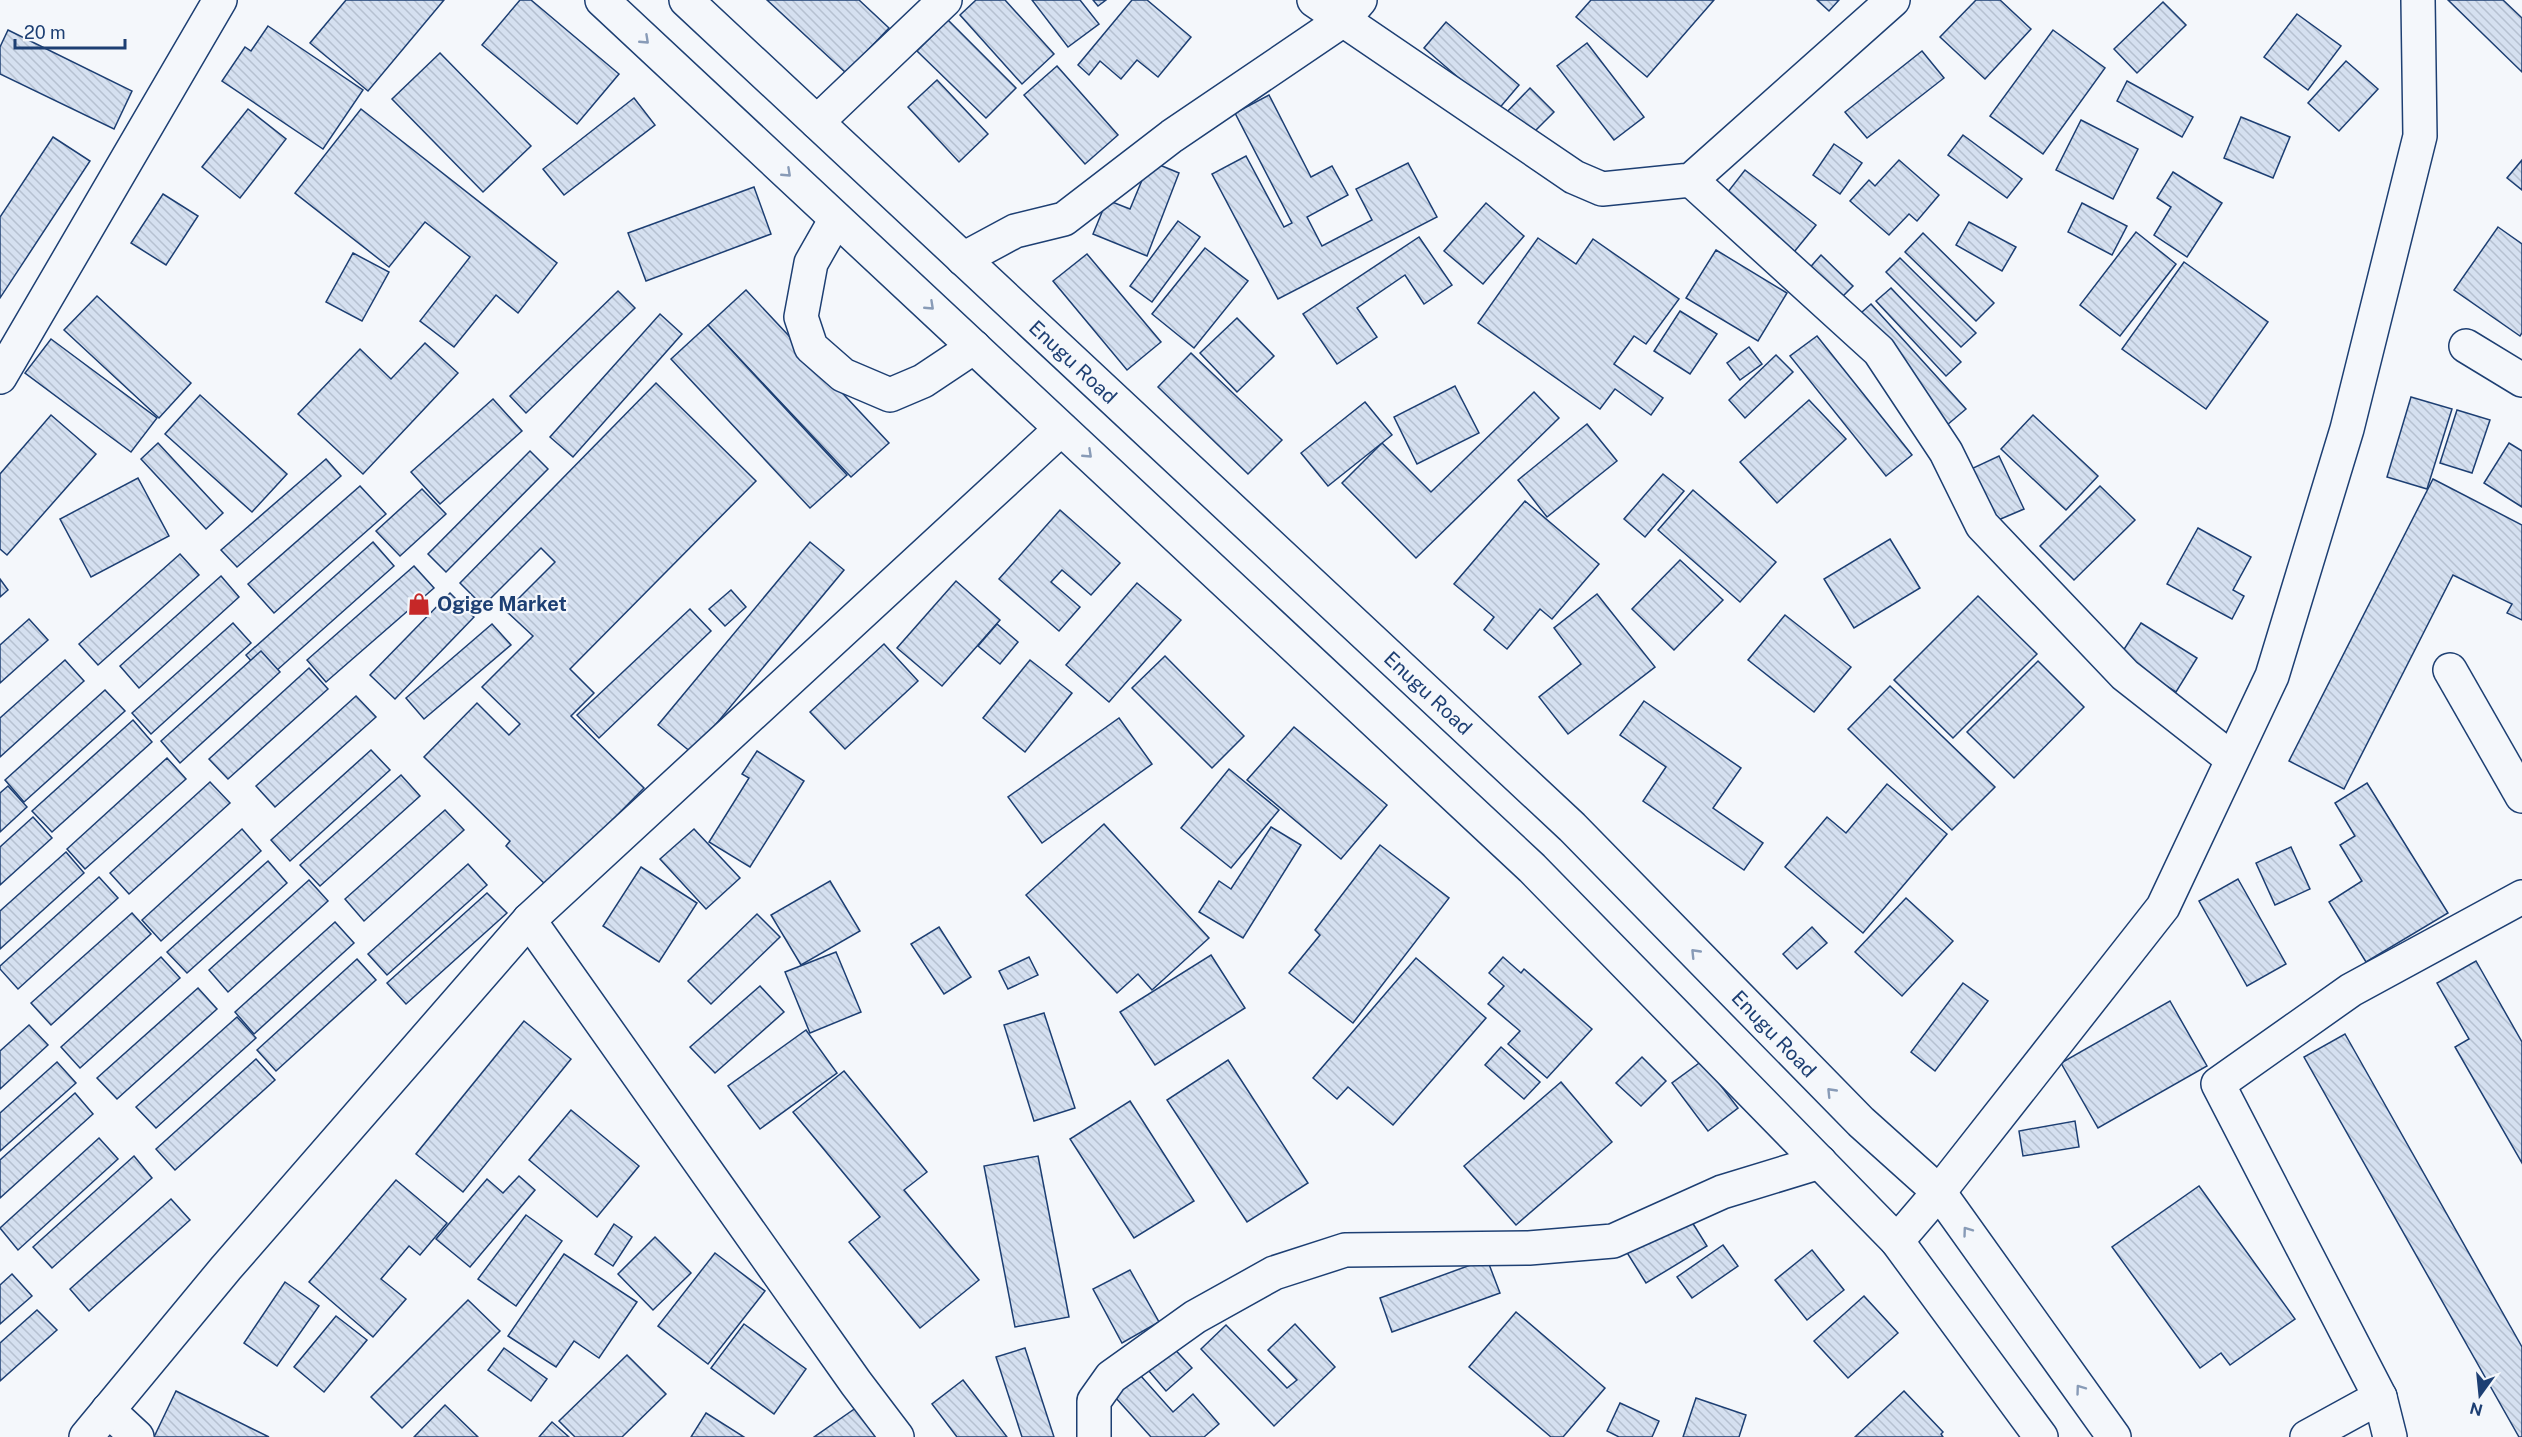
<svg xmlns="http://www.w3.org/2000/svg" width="2522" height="1437" font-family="'Public Sans',sans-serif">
<defs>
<pattern id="building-back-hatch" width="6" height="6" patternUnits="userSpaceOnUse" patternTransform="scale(1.5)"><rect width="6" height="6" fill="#d5e0f0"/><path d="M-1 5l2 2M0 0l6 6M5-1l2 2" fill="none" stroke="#b6c1d1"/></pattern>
</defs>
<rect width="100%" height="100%" fill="#f4f7fb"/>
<!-- building -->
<g fill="url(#building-back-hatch)" stroke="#1d3f73" stroke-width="1.5">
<polygon points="346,0 444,0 368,91 310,43"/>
<polygon points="520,0 531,0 619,74 577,124 482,45"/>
<polygon points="767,0 859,0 889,28 846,73"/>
<polygon points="976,0 1005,0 1054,54 1022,84 960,15"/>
<polygon points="1032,0 1080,0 1099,24 1068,47"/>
<polygon points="1093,0 1106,0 1098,6"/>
<polygon points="1132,0 1147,0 1191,37 1158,77 1137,60 1121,79 1100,61 1089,75 1078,65"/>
<polygon points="1591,0 1714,0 1647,77 1576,17"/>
<polygon points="1817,0 1839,0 1829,11"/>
<polygon points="1976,0 2000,0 2031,29 1985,79 1940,37"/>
<polygon points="2448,0 2503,0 2522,18 2522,72"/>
<polygon points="2163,2 2186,25 2137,73 2114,49"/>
<polygon points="2297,14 2341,46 2308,90 2264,57"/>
<polygon points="948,20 1016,88 986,118 917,51"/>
<polygon points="1446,22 1519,85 1497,111 1424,48"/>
<polygon points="268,26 363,90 323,149 222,81 245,47 251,51"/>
<polygon points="8,30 132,91 114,129 0,74 0,47"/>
<polygon points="2053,30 2105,68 2043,154 1990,116"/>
<polygon points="1587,43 1644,117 1614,140 1557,66"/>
<polygon points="1922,51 1944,78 1867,138 1845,112"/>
<polygon points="440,53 531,146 483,192 392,99"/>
<polygon points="2346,61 2378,89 2339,131 2308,103"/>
<polygon points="1057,66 1118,135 1085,164 1024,95"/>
<polygon points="937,80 988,134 959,162 908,107"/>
<polygon points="2127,81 2193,117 2182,137 2117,101"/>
<polygon points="1530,88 1554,112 1527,139 1504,115"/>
<polygon points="1269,95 1311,177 1332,166 1348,195 1307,217 1322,246 1372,220 1356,189 1408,163 1437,217 1278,299 1212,174 1246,156 1284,227 1292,223 1235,113"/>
<polygon points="634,98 655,125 564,195 543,169"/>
<polygon points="248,109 286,139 240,198 202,167"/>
<polygon points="361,109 557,263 518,313 496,295 454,347 420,321 470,257 425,222 389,267 295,193"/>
<polygon points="2241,117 2290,137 2273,178 2224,158"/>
<polygon points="2081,120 2138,149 2113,199 2056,170"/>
<polygon points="1963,135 2022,179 2007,198 1948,155"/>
<polygon points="53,137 90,161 0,298 0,217"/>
<polygon points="1834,144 1862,163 1840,194 1813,175"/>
<polygon points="1899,160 1939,195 1917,221 1909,214 1889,235 1850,201 1869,180 1875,186"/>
<polygon points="2522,160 2522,190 2507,178"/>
<polygon points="1150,161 1179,173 1147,256 1093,234 1107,200 1130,209"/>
<polygon points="1745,170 1816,225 1790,257 1720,202"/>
<polygon points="2173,172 2222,203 2187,257 2154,235 2171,207 2157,198"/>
<polygon points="754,187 771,234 646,281 628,233"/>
<polygon points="163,194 198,216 166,265 131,243"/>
<polygon points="1486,203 1524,236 1483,284 1444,251"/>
<polygon points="2082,203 2127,226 2112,255 2068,232"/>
<polygon points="1178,221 1200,237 1152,302 1130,286"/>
<polygon points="1969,222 2016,247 2002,271 1956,245"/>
<polygon points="2498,227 2522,244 2522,333 2520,336 2454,290"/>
<polygon points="2136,232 2176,264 2120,336 2080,305"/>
<polygon points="1923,233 1994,303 1976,321 1905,252"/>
<polygon points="1419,237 1452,285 1424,304 1405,275 1357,308 1377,337 1337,364 1303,314"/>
<polygon points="1538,238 1576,264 1593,239 1679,299 1646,344 1634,336 1614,364 1663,398 1651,415 1615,389 1600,409 1478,323"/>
<polygon points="1205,248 1248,281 1194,348 1152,314"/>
<polygon points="1716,250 1787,293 1758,341 1686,298"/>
<polygon points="353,253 389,272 362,321 326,302"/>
<polygon points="1087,254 1161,342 1127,370 1053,281"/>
<polygon points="1821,255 1853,286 1837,302 1806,272"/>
<polygon points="1900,258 1976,333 1961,347 1886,272"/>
<polygon points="2184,262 2268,322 2206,409 2122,349"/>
<polygon points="1891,288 1961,362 1946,376 1876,301"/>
<polygon points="746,290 889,443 851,477 708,325"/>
<polygon points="618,291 635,308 526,413 510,396"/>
<polygon points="97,296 191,383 159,418 64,330"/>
<polygon points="1871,304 1966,409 1947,425 1853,320"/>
<polygon points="1680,311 1717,334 1690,374 1654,351"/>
<polygon points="660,314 682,334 573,457 550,437"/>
<polygon points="1237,318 1274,356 1237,392 1200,353"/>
<polygon points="708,325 847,475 810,508 671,359"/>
<polygon points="1817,336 1912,455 1886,476 1790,356"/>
<polygon points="51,339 157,418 131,452 25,373"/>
<polygon points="425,343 458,373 363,474 298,414 360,349 391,379"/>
<polygon points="1749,347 1762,364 1740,380 1727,363"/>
<polygon points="1191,353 1282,440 1248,474 1158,387"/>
<polygon points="1776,355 1793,372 1745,418 1729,400"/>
<polygon points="656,383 756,481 570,669 594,693 571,716 644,788 547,886 506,846 510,841 424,757 477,703 509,735 520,724 482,687 533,636 506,611 555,562 541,548 483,606 460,583"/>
<polygon points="1455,386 1479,433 1417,464 1394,417"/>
<polygon points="1534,392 1559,418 1416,558 1342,483 1382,443 1431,492"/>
<polygon points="200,395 287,474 252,512 165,434"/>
<polygon points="2411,397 2452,409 2427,489 2387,477"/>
<polygon points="493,399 522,431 440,504 411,472"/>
<polygon points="1809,400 1846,439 1777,503 1740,462"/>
<polygon points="1365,402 1392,435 1328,486 1301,453"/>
<polygon points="2457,410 2490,420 2472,473 2440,463"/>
<polygon points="51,415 96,454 7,555 0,549 0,474"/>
<polygon points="2033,415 2098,476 2066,510 2001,449"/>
<polygon points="1587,424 1617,461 1547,517 1518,480"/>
<polygon points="158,443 223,513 206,529 141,459"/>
<polygon points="2509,443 2522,451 2522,507 2484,483"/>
<polygon points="530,451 548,469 446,572 428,554"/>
<polygon points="1999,456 2024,509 1996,521 1971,469"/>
<polygon points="326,459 341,476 237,567 221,550"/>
<polygon points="1663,474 1684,491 1645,537 1624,519"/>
<polygon points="138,478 169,536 91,577 60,519"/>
<polygon points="2433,479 2522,525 2522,620 2507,613 2512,604 2453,575 2344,789 2289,761"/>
<polygon points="360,486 386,514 274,613 248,584"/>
<polygon points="2100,486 2135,520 2074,580 2040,546"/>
<polygon points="422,489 446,514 400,556 376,531"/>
<polygon points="1693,490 1776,562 1740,602 1658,530"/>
<polygon points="1525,501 1599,564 1552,619 1540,609 1507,649 1484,630 1494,617 1454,584"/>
<polygon points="1060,510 1120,563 1091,595 1062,570 1051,582 1080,607 1059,631 999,579"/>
<polygon points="2198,528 2251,557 2233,590 2244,596 2232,619 2167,584"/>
<polygon points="1890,539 1920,588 1854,628 1824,579"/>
<polygon points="373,542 394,566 267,679 246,655"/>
<polygon points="810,542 844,570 692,753 658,725"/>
<polygon points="180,554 199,575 98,665 79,644"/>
<polygon points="1680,560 1723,600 1674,650 1632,609"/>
<polygon points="414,566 434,588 326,682 307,660"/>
<polygon points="221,576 239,597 139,688 120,666"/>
<polygon points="0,579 8,590 0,597"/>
<polygon points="956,581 1000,620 942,686 897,648"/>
<polygon points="1137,583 1181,620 1109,702 1066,665"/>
<polygon points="731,590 746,607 725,626 709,609"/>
<polygon points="450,593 474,617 395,699 370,675"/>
<polygon points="1597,594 1655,667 1568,734 1539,697 1581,664 1554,628"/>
<polygon points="1978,596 2037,654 1953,738 1894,680"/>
<polygon points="690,609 711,631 599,738 577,715"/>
<polygon points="1785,615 1851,667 1814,712 1748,660"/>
<polygon points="29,619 48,640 0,683 0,645"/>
<polygon points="233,623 251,643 151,734 132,713"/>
<polygon points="2141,623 2197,658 2176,692 2119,657"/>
<polygon points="492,624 511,645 424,719 406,698"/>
<polygon points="997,624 1018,642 1000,664 978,646"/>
<polygon points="884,644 918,681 845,749 810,712"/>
<polygon points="261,651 280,672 180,763 161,741"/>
<polygon points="1165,656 1244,736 1212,768 1132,688"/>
<polygon points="65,660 84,681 0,757 0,718"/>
<polygon points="1030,660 1072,693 1025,752 983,718"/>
<polygon points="2038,661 2084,707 2014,778 1967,732"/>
<polygon points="309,668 328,689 228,779 209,759"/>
<polygon points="1890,686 1995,787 1952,830 1848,729"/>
<polygon points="105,690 125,711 24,802 5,780"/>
<polygon points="356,696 376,717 275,807 256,786"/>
<polygon points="1644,701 1741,768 1713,808 1763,843 1744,870 1643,801 1666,767 1620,735"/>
<polygon points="1119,718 1152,764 1042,843 1008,797"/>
<polygon points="133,720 152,742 52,832 32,811"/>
<polygon points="1294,727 1387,805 1341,859 1247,780"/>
<polygon points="371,750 390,770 290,861 271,840"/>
<polygon points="757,751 804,781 750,867 709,842 749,778 742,774"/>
<polygon points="167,758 186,779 85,869 67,849"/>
<polygon points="1229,769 1279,810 1231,868 1181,828"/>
<polygon points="401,775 420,796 320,886 300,865"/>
<polygon points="210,782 230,803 129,894 110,873"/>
<polygon points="2367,783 2448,913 2366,962 2329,902 2362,881 2340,845 2355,836 2335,803"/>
<polygon points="1887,784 1947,834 1863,933 1785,867 1827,817 1846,833"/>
<polygon points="8,786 27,807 0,832 0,793"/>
<polygon points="445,810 464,830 364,921 345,899"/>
<polygon points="33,817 52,838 0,885 0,847"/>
<polygon points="1104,824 1209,938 1152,990 1138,974 1117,993 1026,895"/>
<polygon points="1271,827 1301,845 1243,938 1199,912 1219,881 1231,889"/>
<polygon points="242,829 261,851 161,941 142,920"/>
<polygon points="694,829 740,878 706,909 660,859"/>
<polygon points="1380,845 1449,898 1353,1023 1289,973 1320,935 1315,930"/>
<polygon points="2291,847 2310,889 2275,905 2256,863"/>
<polygon points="66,852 84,873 0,949 0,911"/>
<polygon points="268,861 287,883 187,973 167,952"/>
<polygon points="468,864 487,885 387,975 368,954"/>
<polygon points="641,867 697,903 659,962 603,926"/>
<polygon points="99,877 118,898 18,989 0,969 0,966"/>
<polygon points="2238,879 2286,964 2247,986 2199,901"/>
<polygon points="309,880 328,901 228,992 209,970"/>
<polygon points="830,881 860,931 801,965 771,915"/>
<polygon points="487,893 507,913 406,1004 387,983"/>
<polygon points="1906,898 1953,941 1902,996 1855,952"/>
<polygon points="132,913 151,934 51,1025 31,1003"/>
<polygon points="757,914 780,937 711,1004 688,981"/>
<polygon points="335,922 354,943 254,1034 235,1012"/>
<polygon points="939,927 971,977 944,994 911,944"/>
<polygon points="1812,927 1827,943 1797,969 1783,954"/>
<polygon points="836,952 861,1012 810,1033 785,972"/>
<polygon points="1211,955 1245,1008 1155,1065 1120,1012"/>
<polygon points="161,957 180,978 80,1068 61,1047"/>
<polygon points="1029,957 1038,975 1008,989 999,971"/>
<polygon points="1503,957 1521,973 1524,969 1592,1029 1547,1078 1508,1044 1520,1031 1488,1004 1504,986 1489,973"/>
<polygon points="1416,958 1486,1018 1393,1125 1348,1087 1337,1099 1313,1078"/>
<polygon points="357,959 376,980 276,1071 257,1050"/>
<polygon points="2476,961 2522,1042 2522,1163 2455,1047 2469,1039 2437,983"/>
<polygon points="1963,983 1988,1001 1935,1071 1911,1052"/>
<polygon points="760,986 784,1012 715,1073 690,1047"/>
<polygon points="198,988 217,1009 117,1099 97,1078"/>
<polygon points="2170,1001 2207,1066 2098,1128 2061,1063"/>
<polygon points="1044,1013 1075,1108 1034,1121 1004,1025"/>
<polygon points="237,1017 256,1038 156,1128 136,1107"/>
<polygon points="524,1021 571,1059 463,1192 416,1154"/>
<polygon points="29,1025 48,1045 0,1089 0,1051"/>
<polygon points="806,1030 837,1073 760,1129 728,1086"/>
<polygon points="2345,1034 2522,1347 2522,1437 2519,1437 2304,1057"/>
<polygon points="1501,1047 1540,1082 1524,1099 1485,1065"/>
<polygon points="1642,1057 1666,1081 1641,1106 1616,1083"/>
<polygon points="256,1059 275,1080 175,1170 156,1149"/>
<polygon points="1228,1060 1308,1183 1247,1222 1167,1100"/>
<polygon points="1702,1061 1738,1108 1708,1131 1672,1083"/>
<polygon points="57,1062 76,1083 0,1151 0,1113"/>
<polygon points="844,1071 927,1172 904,1190 979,1280 920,1328 849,1242 880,1217 793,1112"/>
<polygon points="1561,1082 1612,1142 1516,1225 1464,1166"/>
<polygon points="75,1093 93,1114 0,1198 0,1160"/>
<polygon points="1130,1101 1194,1201 1134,1238 1070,1139"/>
<polygon points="571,1110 639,1166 597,1217 529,1160"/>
<polygon points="2075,1121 2079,1147 2023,1156 2019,1131"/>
<polygon points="99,1138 118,1159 18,1250 0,1228"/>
<polygon points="134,1156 152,1178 52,1268 33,1247"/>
<polygon points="1038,1156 1069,1317 1015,1327 984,1166"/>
<polygon points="519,1176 535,1190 470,1267 436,1239 487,1179 503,1193"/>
<polygon points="396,1180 447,1223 420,1255 409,1246 381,1279 406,1299 373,1337 309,1282"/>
<polygon points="2199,1186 2295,1319 2230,1365 2221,1353 2200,1368 2112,1247"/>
<polygon points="171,1199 190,1220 89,1311 70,1289"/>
<polygon points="1687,1214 1707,1246 1646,1283 1626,1251"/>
<polygon points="526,1215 562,1241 516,1306 478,1279"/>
<polygon points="614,1224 632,1237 613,1266 595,1254"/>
<polygon points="655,1237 691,1273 653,1310 618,1274"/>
<polygon points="1723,1245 1738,1266 1692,1298 1677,1277"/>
<polygon points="1812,1250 1844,1290 1807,1320 1775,1280"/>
<polygon points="715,1253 765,1291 708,1364 658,1326"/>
<polygon points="564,1254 637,1302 599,1358 574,1341 556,1367 508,1336"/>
<polygon points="1487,1259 1500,1293 1392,1332 1380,1298"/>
<polygon points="1130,1270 1159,1322 1122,1343 1093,1289"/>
<polygon points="12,1274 32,1296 0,1324 0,1285"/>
<polygon points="285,1282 319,1306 277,1366 244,1343"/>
<polygon points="1864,1296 1898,1333 1848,1378 1814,1341"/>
<polygon points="468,1300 500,1331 402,1428 371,1397"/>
<polygon points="37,1310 57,1330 0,1381 0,1343"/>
<polygon points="1516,1312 1605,1388 1563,1437 1551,1437 1469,1367"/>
<polygon points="336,1316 367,1340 324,1392 294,1367"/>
<polygon points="744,1324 806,1369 774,1414 711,1368"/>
<polygon points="1295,1324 1335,1367 1274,1426 1201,1349 1226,1325 1287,1388 1297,1380 1268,1350"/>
<polygon points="1168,1342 1192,1368 1166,1391 1143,1364"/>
<polygon points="504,1348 547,1379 531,1401 488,1370"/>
<polygon points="1025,1348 1054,1437 1022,1437 996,1357"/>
<polygon points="627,1355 666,1394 622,1437 575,1437 559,1421"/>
<polygon points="1132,1366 1173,1412 1193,1394 1219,1424 1204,1437 1151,1437 1107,1388"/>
<polygon points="963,1380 1007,1437 957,1437 932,1404"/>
<polygon points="176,1391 269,1437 154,1437"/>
<polygon points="1904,1391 1943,1432 1941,1434 1943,1437 1855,1437"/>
<polygon points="1696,1398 1746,1415 1739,1437 1683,1437"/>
<polygon points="863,1403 886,1437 814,1437"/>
<polygon points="1620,1403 1659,1421 1652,1437 1619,1437 1607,1431"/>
<polygon points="445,1405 478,1437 414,1437"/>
<polygon points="706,1413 744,1437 691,1437"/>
<polygon points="552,1422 569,1437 539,1437"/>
</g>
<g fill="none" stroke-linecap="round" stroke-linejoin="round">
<!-- minor casing -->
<g stroke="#1d3f73" stroke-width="36">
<g id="minor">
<polyline points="1314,0 1574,177 1602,189 1691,180 1893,0"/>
<polyline points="817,122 945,0"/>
<polyline points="1691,180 1879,351 1946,452 1982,525 2125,675 2232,759"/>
<polyline points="836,219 811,263 801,317 811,347 843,375 890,395 923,381 974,347"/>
<polyline points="963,259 1015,231 1064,219 1172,136 1343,20 1360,0"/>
<polyline points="2466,346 2522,380"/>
<polyline points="0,377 220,0"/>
<polyline points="2450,670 2522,796"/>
<polyline points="529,920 856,1383 897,1437"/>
<polyline points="1897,1241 1939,1192 2163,907 2272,676 2347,429 2420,136 2418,0"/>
<polyline points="108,1410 137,1437"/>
<polyline points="86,1437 226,1268 529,920 1061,429"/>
<polyline points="1094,1437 1094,1401 1111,1377 1195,1317 1274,1273 1345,1250 1529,1248 1613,1241 1722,1192 1820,1162"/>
<polyline points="2307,1437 2380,1397"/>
<polyline points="2390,1437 2380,1397 2218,1084 2351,990 2522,897"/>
</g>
</g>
<!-- major casing -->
<g stroke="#1d3f73" stroke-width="36">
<g id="major">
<polyline points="602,0 1532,868 1897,1241 2041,1437"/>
<polyline points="686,0 1572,827 1861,1122 1939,1192 2114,1437"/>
</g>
</g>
<!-- minor -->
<use href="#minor" stroke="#f4f7fb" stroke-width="33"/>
<!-- major -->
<use href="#major" stroke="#f4f7fb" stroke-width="33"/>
</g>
<!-- one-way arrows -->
<defs><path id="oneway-chevron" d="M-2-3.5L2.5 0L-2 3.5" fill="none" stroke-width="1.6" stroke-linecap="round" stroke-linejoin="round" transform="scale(1.5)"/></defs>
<g stroke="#889bb7">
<use href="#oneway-chevron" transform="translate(645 40) rotate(43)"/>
<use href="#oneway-chevron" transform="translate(787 173) rotate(43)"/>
<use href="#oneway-chevron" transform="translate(930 306) rotate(43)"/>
<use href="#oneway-chevron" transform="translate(1088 454) rotate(43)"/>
<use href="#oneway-chevron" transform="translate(1695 953) rotate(-134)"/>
<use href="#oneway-chevron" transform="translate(1831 1092) rotate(-134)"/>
<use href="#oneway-chevron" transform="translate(1967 1231) rotate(-126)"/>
<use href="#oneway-chevron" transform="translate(2080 1389) rotate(-126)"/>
</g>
<!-- icons -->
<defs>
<g id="shop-bare" transform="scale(1.8)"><path d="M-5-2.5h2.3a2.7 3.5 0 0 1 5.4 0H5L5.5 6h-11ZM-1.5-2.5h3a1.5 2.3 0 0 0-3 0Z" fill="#c62828" stroke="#f4f7fb" stroke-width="2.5" paint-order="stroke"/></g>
</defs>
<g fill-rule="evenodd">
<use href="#shop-bare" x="419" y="604"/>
</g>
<g text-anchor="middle" stroke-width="4.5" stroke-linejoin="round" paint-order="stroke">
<!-- street labels -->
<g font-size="20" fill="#1d3f73" stroke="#f4f7fb">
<text transform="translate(1073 362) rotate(43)" y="7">Enugu Road</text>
<text transform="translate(1428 693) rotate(43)" y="7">Enugu Road</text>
<text transform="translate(1774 1034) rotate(46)" y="7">Enugu Road</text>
</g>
<!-- poi labels -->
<g font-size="20" font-weight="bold" fill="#1d3f73" stroke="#f4f7fb" text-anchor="start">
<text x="437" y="611">Ogige Market</text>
</g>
</g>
<!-- north arrow -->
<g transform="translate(2480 1395) rotate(195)" stroke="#f4f7fb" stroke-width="4.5" paint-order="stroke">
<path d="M0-4.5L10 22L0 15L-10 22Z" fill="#1d3f73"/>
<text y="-9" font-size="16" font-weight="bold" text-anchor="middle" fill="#1d3f73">N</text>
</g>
<!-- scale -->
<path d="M15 39v9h110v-9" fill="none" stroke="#1d3f73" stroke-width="3"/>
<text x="24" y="39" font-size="18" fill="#1d3f73" stroke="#f4f7fb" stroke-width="4.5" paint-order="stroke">20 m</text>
</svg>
